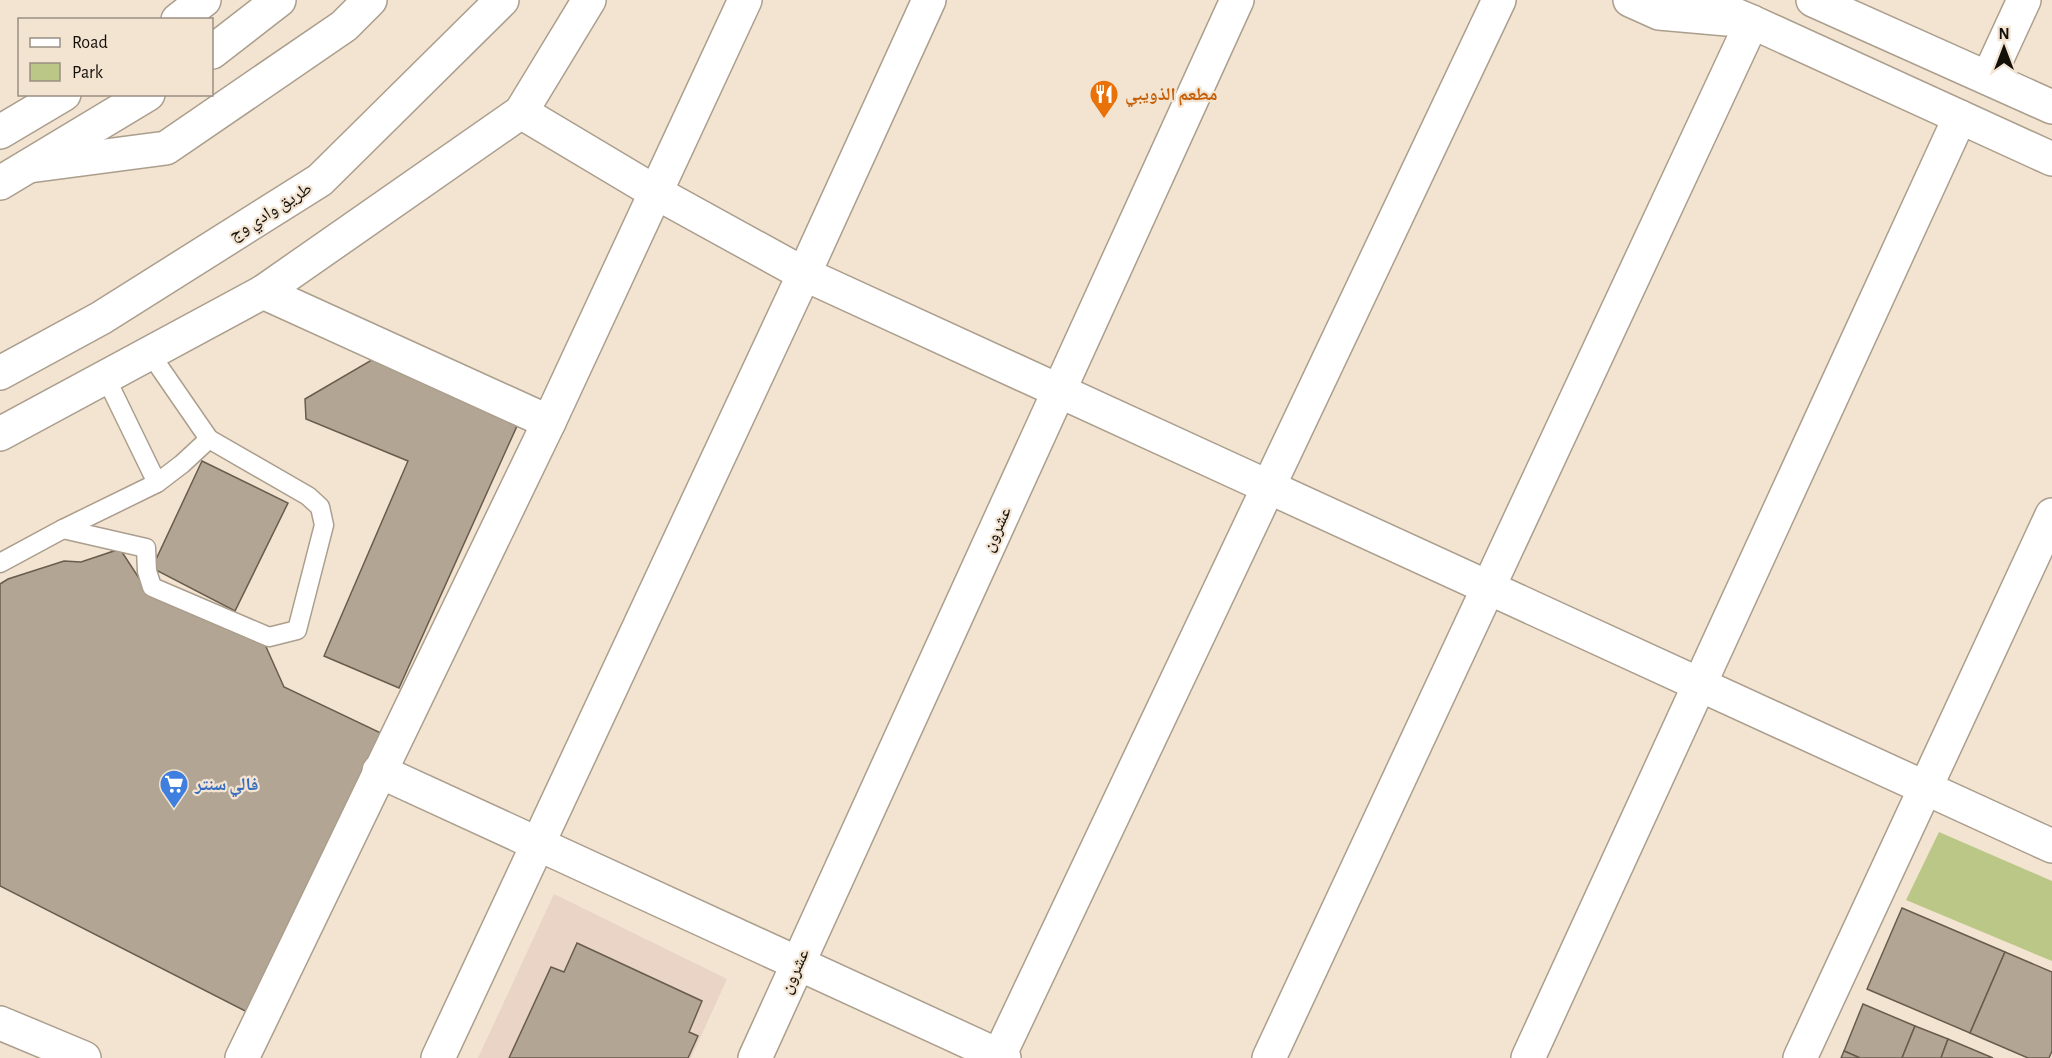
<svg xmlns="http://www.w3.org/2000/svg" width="2052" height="1058" font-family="'Alegreya Sans','Noto Naskh Arabic',sans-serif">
<rect width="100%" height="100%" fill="#f3e4d2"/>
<!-- education -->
<polygon fill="#e9d4c6" points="554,894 727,979 691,1058 478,1058"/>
<!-- green -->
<polygon fill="#bac786" points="1939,832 2052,881 2052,961 1906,900"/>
<!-- building -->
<g fill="#b3a594" stroke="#685c4c" stroke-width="1.5">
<polygon points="375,358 517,426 399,688 324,656 408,461 306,419 305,399"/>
<polygon points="202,461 288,503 235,611 152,568"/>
<polygon points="120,549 148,592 263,640 284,687 383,734 255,1016 0,886 0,584 8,579 64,561 81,562"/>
<polygon points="1902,908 2005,952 1970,1033 1867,989"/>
<polygon points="577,943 702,1001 689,1032 698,1036 688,1058 509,1058 551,967 564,972"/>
<polygon points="2005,952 2052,972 2052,1051 2049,1058 2028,1058 1970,1033"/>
<polygon points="1863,1004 1915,1026 1902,1058 1860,1058 1844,1051"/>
<polygon points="1915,1026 1948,1039 1941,1058 1902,1058"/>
<polygon points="1948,1039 1993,1058 1941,1058"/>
<polygon points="1844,1051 1860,1058 1841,1058"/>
</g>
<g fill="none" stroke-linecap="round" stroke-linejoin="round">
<!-- lane casing -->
<g stroke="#ab9e8d" stroke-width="21">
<g id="lane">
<polyline points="105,376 157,483"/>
<polyline points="63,529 146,548 147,571 152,587 269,637 297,630 324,525 320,507 308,496 209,439"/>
<polyline points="0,563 63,529 157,483 182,464 209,439 149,352"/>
</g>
</g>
<!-- street casing -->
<g stroke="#ab9e8d" stroke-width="36">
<g id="street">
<polyline points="178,20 204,0"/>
<polyline points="1988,78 2024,0"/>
<polyline points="521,112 655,192 804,274 2052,846"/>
<polyline points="0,132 64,94"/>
<polyline points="263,292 549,422"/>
<polyline points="0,434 263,292 521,112 589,0"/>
<polyline points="379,771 1004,1058"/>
<polyline points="0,1023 84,1058"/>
<polyline points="242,1058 549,422 745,0"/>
<polyline points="438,1058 804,274 929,0"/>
<polyline points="998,1058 1499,0"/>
<polyline points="1269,1058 1752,22"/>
<polyline points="1528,1058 1960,117"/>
<polyline points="1800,1058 2052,515"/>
</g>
</g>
<!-- secondary casing -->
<g stroke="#ab9e8d" stroke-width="36">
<polyline id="secondary" points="755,1058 1237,0"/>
</g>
<!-- primary casing -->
<g stroke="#ab9e8d" stroke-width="36">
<g id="primary">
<polyline points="212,52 279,0"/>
<polyline points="29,166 166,148 344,26 370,0"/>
<polyline points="0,183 148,94"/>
<polyline points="0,373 101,318 320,180 502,0"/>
</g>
</g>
<!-- highway casing -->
<g stroke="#ab9e8d" stroke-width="36">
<g id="highway">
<polyline points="1630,0 1659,13 1727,19"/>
<polyline points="1700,0 1752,22 2052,159"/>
<polyline points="1813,0 2052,107"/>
</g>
</g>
<!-- lane -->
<use href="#lane" stroke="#fff" stroke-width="18"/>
<!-- street -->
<use href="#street" stroke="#fff" stroke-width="33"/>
<!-- secondary -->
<use href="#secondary" stroke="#fff" stroke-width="33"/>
<!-- primary -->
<use href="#primary" stroke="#fff" stroke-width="33"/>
<!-- highway -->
<use href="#highway" stroke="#fff" stroke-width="33"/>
</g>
<!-- icons -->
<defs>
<g id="restaurant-pin" transform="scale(1.5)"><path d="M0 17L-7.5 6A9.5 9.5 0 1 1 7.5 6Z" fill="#e8710a" stroke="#f3e4d2"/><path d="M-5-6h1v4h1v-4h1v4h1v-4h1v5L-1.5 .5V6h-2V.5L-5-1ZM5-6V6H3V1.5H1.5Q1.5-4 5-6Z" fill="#fff"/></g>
<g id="supermarket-pin" transform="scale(1.5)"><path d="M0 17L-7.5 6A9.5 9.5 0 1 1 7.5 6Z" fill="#3f7fe0" stroke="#f3e4d2"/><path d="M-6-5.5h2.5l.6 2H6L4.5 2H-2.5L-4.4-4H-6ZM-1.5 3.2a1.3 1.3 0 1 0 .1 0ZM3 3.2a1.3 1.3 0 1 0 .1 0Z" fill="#fff"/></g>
</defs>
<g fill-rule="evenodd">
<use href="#restaurant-pin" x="1104" y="94"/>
<use href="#supermarket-pin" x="174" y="784"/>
</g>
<g text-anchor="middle" stroke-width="4.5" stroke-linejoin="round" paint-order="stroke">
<!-- food labels -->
<g font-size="18" font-weight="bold" fill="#c56008" stroke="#f3e4d2" text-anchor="start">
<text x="1125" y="100">مطعم الذويبي</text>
</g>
<!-- street labels -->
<g font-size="18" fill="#130f09" stroke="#f3e4d2">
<text transform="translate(270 211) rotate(-32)" y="6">طريق وادي وج</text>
<text transform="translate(996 529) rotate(-65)" y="6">عشرون</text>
<text transform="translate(794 971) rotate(-65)" y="6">عشرون</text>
</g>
<!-- shop labels -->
<g font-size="18" font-weight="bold" fill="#366cbe" stroke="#f3e4d2" text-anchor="start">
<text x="195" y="790">فالي سنتر</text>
</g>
</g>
<!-- legend -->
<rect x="18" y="18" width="195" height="78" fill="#f3e4d2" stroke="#998f82" stroke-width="1.5"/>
<rect x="30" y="38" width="30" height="9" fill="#ffffff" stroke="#998f82" stroke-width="1.5"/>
<text x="72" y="48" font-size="18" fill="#130f09">Road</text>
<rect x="30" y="63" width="30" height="18" fill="#bac786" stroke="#998f82" stroke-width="1.5"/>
<text x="72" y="78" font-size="18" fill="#130f09">Park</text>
<!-- north arrow -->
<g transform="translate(2004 48)" stroke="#f3e4d2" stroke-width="4.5" paint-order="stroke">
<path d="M0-4.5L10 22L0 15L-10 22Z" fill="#130f09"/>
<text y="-9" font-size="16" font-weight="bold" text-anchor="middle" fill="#130f09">N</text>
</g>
</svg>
